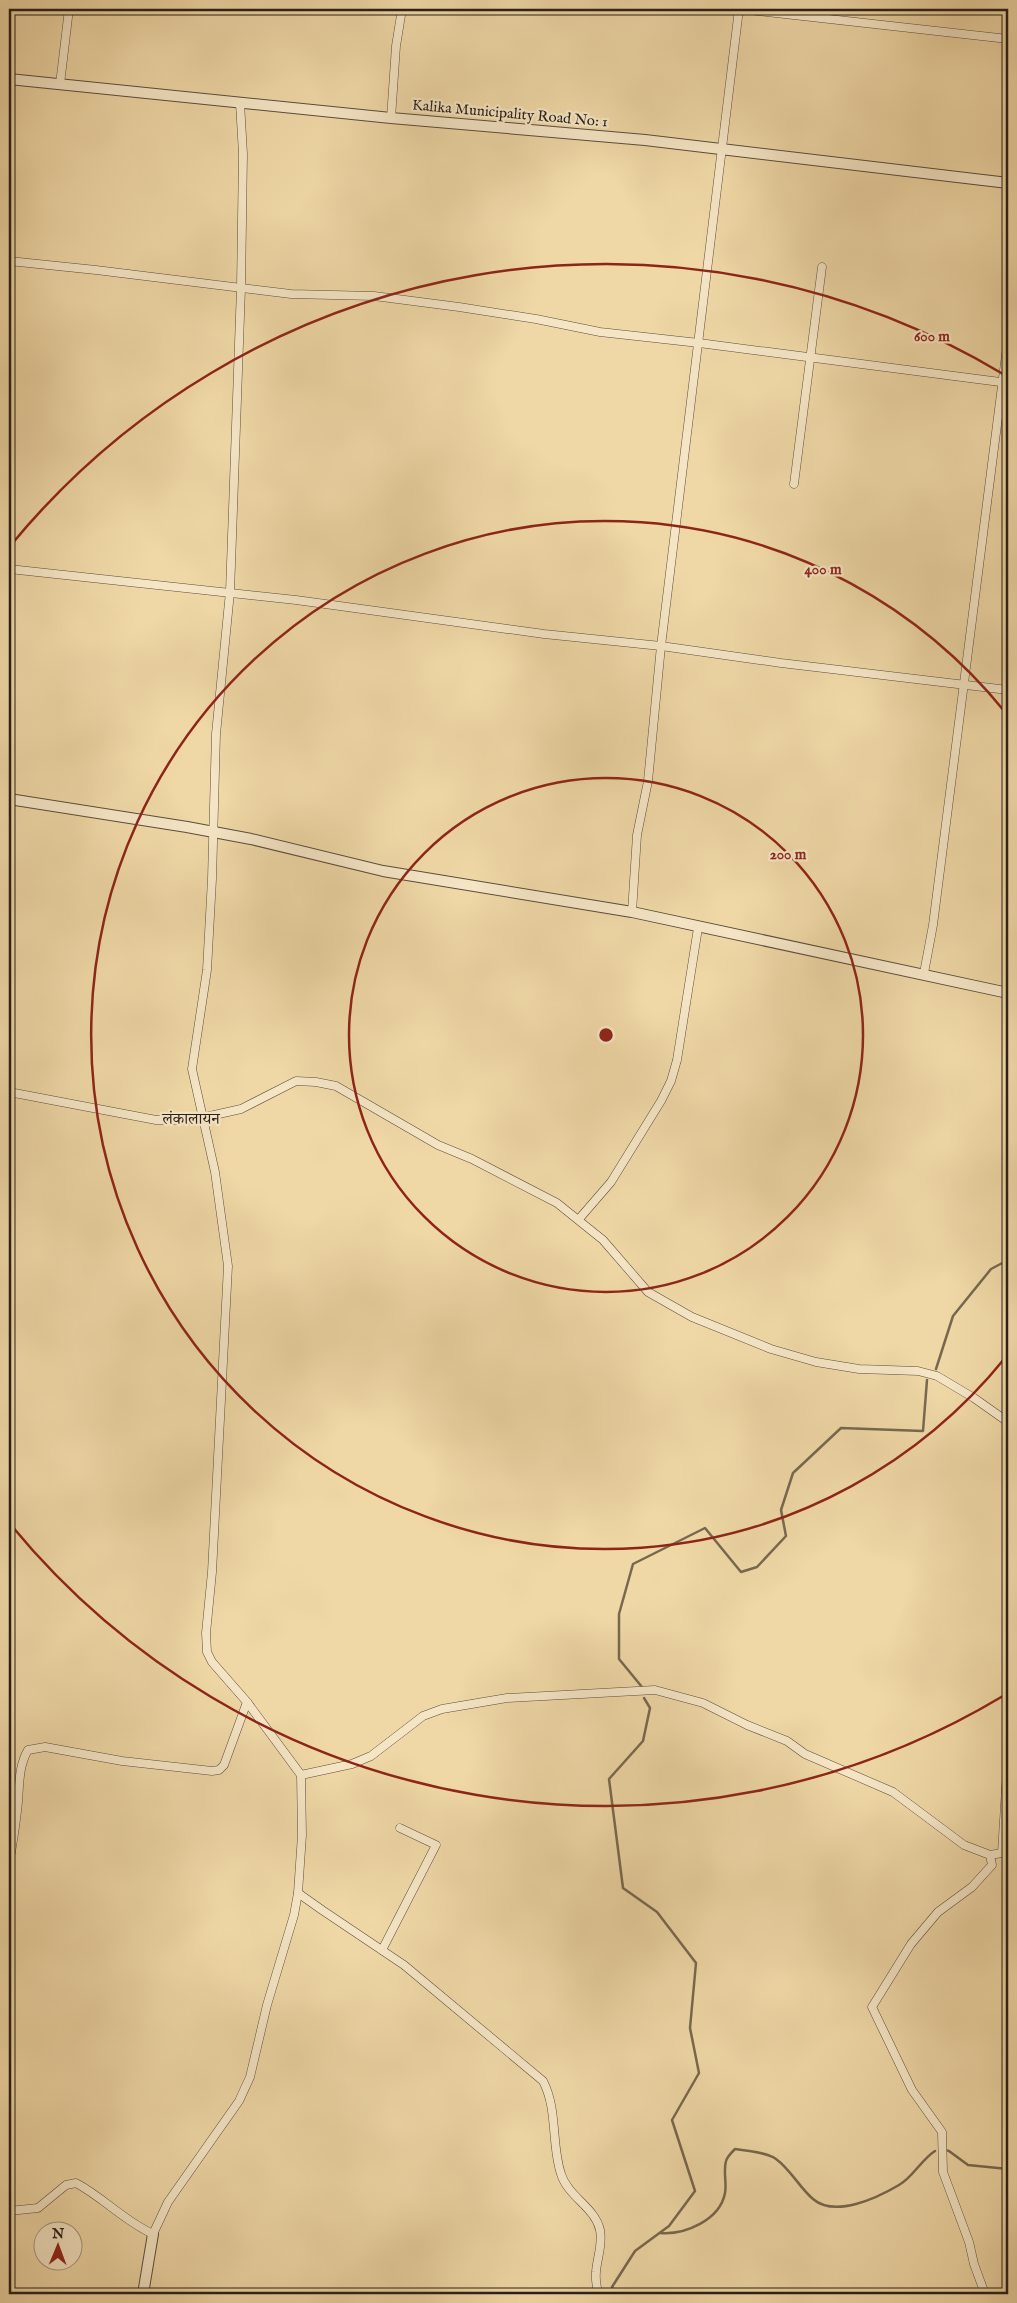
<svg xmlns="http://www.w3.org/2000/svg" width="1017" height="2303" font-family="'IM FELL English','Noto Serif Devanagari',serif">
<rect width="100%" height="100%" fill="#efd7a6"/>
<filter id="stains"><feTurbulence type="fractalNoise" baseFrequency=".004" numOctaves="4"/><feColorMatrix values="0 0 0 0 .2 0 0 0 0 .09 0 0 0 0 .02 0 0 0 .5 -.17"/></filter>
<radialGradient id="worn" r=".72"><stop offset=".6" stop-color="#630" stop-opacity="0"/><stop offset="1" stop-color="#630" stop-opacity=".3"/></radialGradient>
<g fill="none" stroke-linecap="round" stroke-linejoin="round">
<!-- stream -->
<g stroke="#786850" stroke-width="2.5">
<polyline points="936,1369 953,1316 991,1269 1008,1260"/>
<polyline points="642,1687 619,1659 619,1614 633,1564 705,1528 741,1572 757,1567 786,1536 781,1510 793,1473 841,1428 923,1431 927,1380"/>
<polyline points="945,2150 949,2151 968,2165 1008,2169"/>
<path d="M660,2233c25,2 60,-13 65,-40 2,-10 -2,-22 1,-32 1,-4 6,-9 9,-12 12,2 32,3 41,10 15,11 23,28 37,40 22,19 64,-1 86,-14 14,-8 22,-25 36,-34"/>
<polyline points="616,2294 612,2287 635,2251 669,2226 695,2191 672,2120 699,2073 690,2028 696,1963 657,1912 623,1888 609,1779 643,1741 650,1708 644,1698"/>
</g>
<!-- minor casing -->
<g stroke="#5a4d3c" stroke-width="9">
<g id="minor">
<polyline points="740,9 1008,39"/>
<polyline points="60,84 69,9"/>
<polyline points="391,118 396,46 402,9"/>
<polyline points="9,261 96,270 291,294 374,296 459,307 536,319 600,332 699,343 1008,383"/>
<polyline points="794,484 822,267"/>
<polyline points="9,569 296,600 544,634 661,646 781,663 1008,690"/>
<polyline points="632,912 637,835 648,781 661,646 739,9"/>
<polyline points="924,973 933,925 1008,339"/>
<polyline points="9,1092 156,1120 192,1120 241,1109 296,1081 316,1082 336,1086 438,1145 472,1159 557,1203 603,1240 648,1292 692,1317 771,1349 816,1362 859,1369 918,1371 937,1376 974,1398 1008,1422"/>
<polyline points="579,1219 611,1182 661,1101 671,1081 677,1060 698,928"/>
<polyline points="301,1775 352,1764 371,1756 423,1716 442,1709 507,1698 655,1690 703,1703 747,1725 787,1741 805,1754 893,1792 964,1845 990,1855 1008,1852"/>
<polyline points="1002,1853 1008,1756"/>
<path d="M9,1864c3,-17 6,-35 8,-53 3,-21 0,-42 11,-61l17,-3 77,14 90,10 7,-1 5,-5 23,-63"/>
<path d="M298,1893l24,17 82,55 139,116c15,29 8,63 18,93 7,23 34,33 39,56 3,14 -3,28 -4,42 -1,7 1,15 2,22"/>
<polyline points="382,1950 436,1845 400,1828"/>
<path d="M9,2211l29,-3 28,-23 10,-2c28,15 48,38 77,51l15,-32 71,-101 11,-24 17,-72 27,-90 4,-22 4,-58 -1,-60 -54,-73 -35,-40 -5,-10 -1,-19 6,-61 16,-306 -13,-94 -23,-103 15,-99 5,-91 4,-145 14,-142 11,-304 2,-134 -3,-51"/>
<polyline points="985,2294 974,2264 969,2242 943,2172 942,2132 912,2090 872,2007 911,1944 938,1912 972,1887 992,1865 990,1855"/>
</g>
</g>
<!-- tertiary casing -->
<g stroke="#5a4d3c" stroke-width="12">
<g id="tertiary">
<polyline points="9,79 391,118 645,140 1008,183"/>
<polyline points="9,799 187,827 251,839 383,871 632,912 1008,993"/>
<polyline points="143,2294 153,2234"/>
</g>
</g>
<!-- minor -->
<use href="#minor" stroke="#f5e5c5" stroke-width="8"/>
<!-- tertiary -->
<use href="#tertiary" stroke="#f5e5c5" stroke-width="10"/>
</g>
<!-- distance rings -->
<g fill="none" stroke="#8f2418" stroke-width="2.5">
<circle cx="606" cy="1035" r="257"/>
<path d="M1005 1358A514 514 0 1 1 1005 712"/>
<path d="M1003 1696A771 771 0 0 1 11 1525M11 545A771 771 0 0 1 1003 374"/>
</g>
<g text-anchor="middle" stroke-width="4.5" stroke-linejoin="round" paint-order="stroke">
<!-- street labels -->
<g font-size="15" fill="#291f18" stroke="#f5e5c5">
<text transform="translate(510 113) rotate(5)" y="5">Kalika Municipality Road No: 1</text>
</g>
<!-- neighbourhood labels -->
<g font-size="16" fill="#291f18" stroke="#f5e5c5">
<text x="191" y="1124">लंकालायन</text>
</g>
</g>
<circle cx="606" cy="1035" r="8" fill="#8f2418" stroke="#f5e5c5" stroke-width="2.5"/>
<g font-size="15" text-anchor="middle" font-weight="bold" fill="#8f2418" stroke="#f5e5c5" stroke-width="4.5" stroke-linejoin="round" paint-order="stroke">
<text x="932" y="341">600 m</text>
<text x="823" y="574">400 m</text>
<text x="788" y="859">200 m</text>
</g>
<!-- margin -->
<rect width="1017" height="2303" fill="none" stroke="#efd7a6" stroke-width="30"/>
<rect x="10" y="10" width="997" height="2283" fill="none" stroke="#291f18" stroke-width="2.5"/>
<rect x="15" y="15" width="987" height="2273" fill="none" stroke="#291f18"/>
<!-- north arrow -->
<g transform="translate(58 2246) rotate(1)"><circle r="24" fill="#f5e5c5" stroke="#a39680"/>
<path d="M0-4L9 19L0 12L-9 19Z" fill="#8f2418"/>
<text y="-8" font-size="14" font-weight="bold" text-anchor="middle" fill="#291f18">N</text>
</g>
<rect width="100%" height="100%" filter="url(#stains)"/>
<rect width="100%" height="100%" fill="url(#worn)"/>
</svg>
